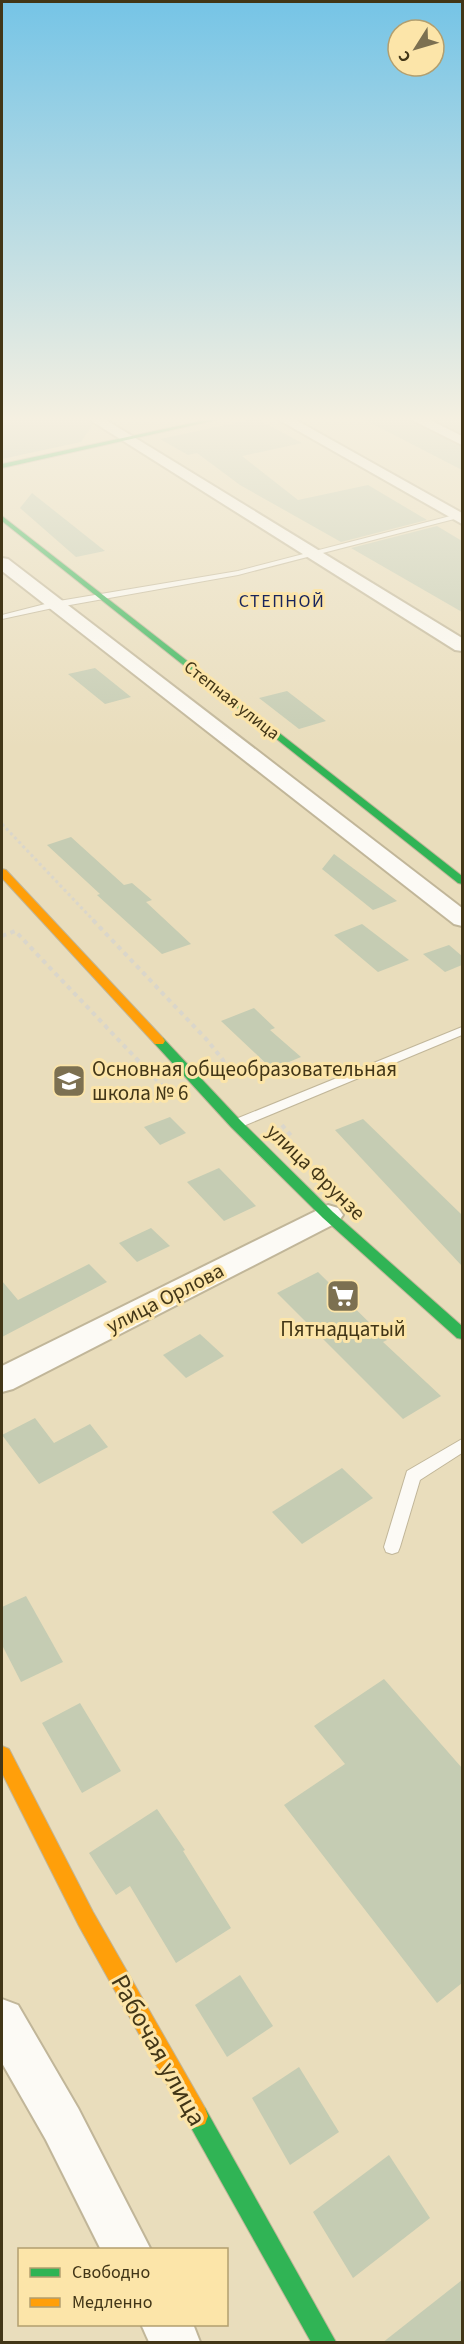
<svg xmlns="http://www.w3.org/2000/svg" width="464" height="2344" font-family="'Source Sans 3',sans-serif">
<rect width="100%" height="100%" fill="#e9ddbc"/>
<!-- building -->
<g fill="#c5ccb3">
<polygon points="2,420 88,420 93,424 81,442 2,459"/>
<polygon points="249,420 259,420 302,443 242,456 298,500 368,485 427,520 341,542 240,485 197,453 188,455 160,439"/>
<polygon points="365,420 410,420 462,447 462,470"/>
<polygon points="434,420 462,420 462,434"/>
<polygon points="32,493 105,551 76,557 20,508"/>
<polygon points="437,526 462,541 462,612 351,548"/>
<polygon points="95,668 131,697 105,704 68,674"/>
<polygon points="287,691 326,721 299,729 259,698"/>
<polygon points="71,837 124,885 132,883 152,900 146,902 191,944 162,954 97,895 100,894 47,845"/>
<polygon points="334,854 397,901 373,910 322,869"/>
<polygon points="362,924 409,960 378,972 334,935"/>
<polygon points="449,945 462,956 462,965 445,972 423,954"/>
<polygon points="254,1008 275,1028 270,1030 301,1057 272,1069 221,1021"/>
<polygon points="170,1117 186,1133 160,1145 144,1127"/>
<polygon points="363,1119 462,1215 462,1266 335,1130"/>
<polygon points="219,1168 256,1206 224,1221 187,1182"/>
<polygon points="151,1228 170,1246 137,1262 119,1243"/>
<polygon points="89,1264 107,1282 2,1337 2,1281 18,1300"/>
<polygon points="318,1272 387,1340 383,1342 441,1396 403,1419 277,1293"/>
<polygon points="200,1334 224,1356 186,1378 163,1355"/>
<polygon points="35,1418 54,1443 90,1424 108,1447 39,1484 2,1435"/>
<polygon points="342,1468 373,1498 302,1544 272,1512"/>
<polygon points="26,1596 63,1662 21,1682 2,1645 2,1607"/>
<polygon points="384,1679 462,1768 462,1983 437,2003 284,1805 345,1764 314,1726"/>
<polygon points="80,1703 121,1771 82,1793 42,1723"/>
<polygon points="157,1809 185,1850 183,1851 231,1928 176,1963 130,1886 116,1895 89,1853"/>
<polygon points="240,1975 273,2026 227,2057 195,2005"/>
<polygon points="299,2067 339,2132 290,2165 252,2098"/>
<polygon points="389,2155 430,2218 353,2278 313,2212"/>
<polygon points="462,2280 462,2343 382,2343"/>
</g>
<g fill="none" stroke-linecap="round" stroke-linejoin="round">
<!-- lane casing -->
<g stroke="#c1b699" stroke-width="2">
<g id="lane">
<polygon points="462,513 462,517 238,575 53,608 2,619 2,615 53,602 238,571"/>
<polygon points="462,1027 462,1035 241,1127 236,1128 229,1124 231,1121"/>
<polygon points="462,1439 462,1453 420,1480 400,1547 398,1552 392,1554 386,1552 384,1547 407,1471"/>
</g>
</g>
<!-- street casing -->
<g stroke="#c1b699" stroke-width="4">
<g id="street">
<polygon points="90,420 106,420 462,638 462,651 455,650"/>
<polygon points="279,420 296,420 462,513 462,524"/>
<polygon points="412,420 430,420 462,436 462,445"/>
<polygon points="2,558 8,559 462,908 462,926 454,924 2,571"/>
<polygon points="328,1205 338,1208 343,1215 338,1222 13,1389 2,1392 2,1366"/>
<polygon points="2,1999 18,2005 78,2108 151,2250 101,2250 46,2140 2,2063"/>
<polygon points="141,2324 193,2324 200,2342 149,2342"/>
</g>
</g>
<!-- fast casing -->
<g stroke="#c1b699" stroke-width="2">
<g id="fast">
<polygon points="206,420 216,420 2,468 2,464"/>
<polygon points="2,516 462,876 462,884 458,883 2,521"/>
<polygon points="159,1037 163,1038 241,1121 333,1212 462,1326 462,1339 457,1338 323,1218 231,1127 155,1044 153,1041 155,1038"/>
<polygon points="197,2105 205,2108 336,2342 311,2342 189,2124 186,2116 189,2108"/>
</g>
</g>
<!-- slow casing -->
<g stroke="#c1b699" stroke-width="2">
<g id="slow">
<polygon points="2,869 6,870 163,1038 165,1041 163,1044 155,1044 2,878"/>
<polygon points="2,1746 9,1749 93,1912 205,2108 208,2116 205,2124 197,2127 189,2124 79,1926 2,1773"/>
</g>
</g>
<!-- path-far1 -->
<polyline stroke="#dad6cb" stroke-width="3" stroke-dasharray="3 3" stroke-linecap="butt" points="2,824 95,922"/>
<!-- path -->
<g stroke="#dad6cb" stroke-width="4" stroke-dasharray="4.5 4.5" stroke-linecap="butt">
<polyline points="93,920 207,1040 223,1060 227,1073"/>
<polyline points="2,936 15,931 171,1095"/>
<polyline points="282,1125 293,1138"/>
</g>
<!-- lane -->
<use href="#lane" fill="#fcfaf5" fill-rule="evenodd"/>
<!-- street -->
<use href="#street" fill="#fcfaf5" fill-rule="evenodd"/>
<!-- fast -->
<use href="#fast" fill="#30b455" fill-rule="evenodd"/>
<!-- slow -->
<use href="#slow" fill="#ff9f0a" fill-rule="evenodd"/>
</g>
<!-- sky -->
<linearGradient id="sky" x2="0" y2="1"><stop stop-color="#75c4e6"/><stop offset="0.56" stop-color="#f5f0e1"/><stop offset="1" stop-color="#f5f0e1" stop-opacity="0"/></linearGradient>
<rect width="464" height="748" fill="url(#sky)"/>
<!-- icons -->
<defs>
<g id="school-square" transform="scale(1.725)"><rect x="-9" y="-9" width="18" height="18" rx="4" fill="#7c7051" stroke="#fce5a9"/><path d="M0-5L7-2L0 1L-7-2ZM-4 1L0 2.5L4 1V4Q0 6-4 4Z" fill="#fff"/></g>
<g id="supermarket-square" transform="scale(1.725)"><rect x="-9" y="-9" width="18" height="18" rx="4" fill="#7c7051" stroke="#fce5a9"/><path d="M-6-5.5h2.5l.6 2H6L4.5 2H-2.5L-4.4-4H-6ZM-1.5 3.2a1.3 1.3 0 1 0 .1 0ZM3 3.2a1.3 1.3 0 1 0 .1 0Z" fill="#fff"/></g>
</defs>
<g fill-rule="evenodd">
<use href="#school-square" x="69" y="1081"/>
<use href="#supermarket-square" x="343" y="1296"/>
</g>
<g text-anchor="middle" stroke-width="6" stroke-linejoin="round" paint-order="stroke">
<!-- far-neighbourhood labels -->
<g font-size="18" letter-spacing="1.5" fill="#18245c" stroke="#fce5a9">
<text x="282" y="607">СТЕПНОЙ</text>
</g>
<!-- far-street labels -->
<g font-size="18" fill="#423617" stroke="#fce5a9">
<text transform="translate(232 700) rotate(38)" y="6">Степная улица</text>
</g>
<!-- poi labels -->
<g font-size="21" fill="#423617" stroke="#fce5a9" text-anchor="start">
<text x="92" y="1076">Основная общеобразовательная<tspan x="92" dy="24">школа № 6</tspan></text>
<text x="343" y="1336" text-anchor="middle">Пятнадцатый</text>
</g>
<!-- street labels -->
<g font-size="21" fill="#423617" stroke="#fce5a9">
<text transform="translate(316 1172) rotate(44)" y="7">улица Фрунзе</text>
<text transform="translate(165 1298) rotate(-27)" y="7">улица Орлова</text>
</g>
<!-- near-street labels -->
<g font-size="26" fill="#423617" stroke="#fce5a9">
<text transform="translate(159 2050) rotate(61)" y="9">Рабочая улица</text>
</g>
</g>
<!-- border -->
<rect width="464" height="2344" fill="none" stroke="#423617" stroke-width="6"/>
<!-- legend -->
<rect x="18" y="2248" width="210" height="78" fill="#fce5a9" stroke="#b29f6f" stroke-width="1.5"/>
<rect x="30" y="2268" width="30" height="9" fill="#30b455" stroke="#b29f6f" stroke-width="1.5"/>
<text x="72" y="2278" font-size="18" fill="#423617">Свободно</text>
<rect x="30" y="2298" width="30" height="9" fill="#ff9f0a" stroke="#b29f6f" stroke-width="1.5"/>
<text x="72" y="2308" font-size="18" fill="#423617">Медленно</text>
<!-- north arrow -->
<g transform="translate(416 48) rotate(233)"><circle r="28" fill="#fce5a9" stroke="#b29f6f" stroke-width="1.5"/>
<path d="M0-4.5L10 22L0 15L-10 22Z" fill="#7c7051"/>
<text y="-9" font-size="16" font-weight="bold" text-anchor="middle" fill="#423617">С</text>
</g>
</svg>
